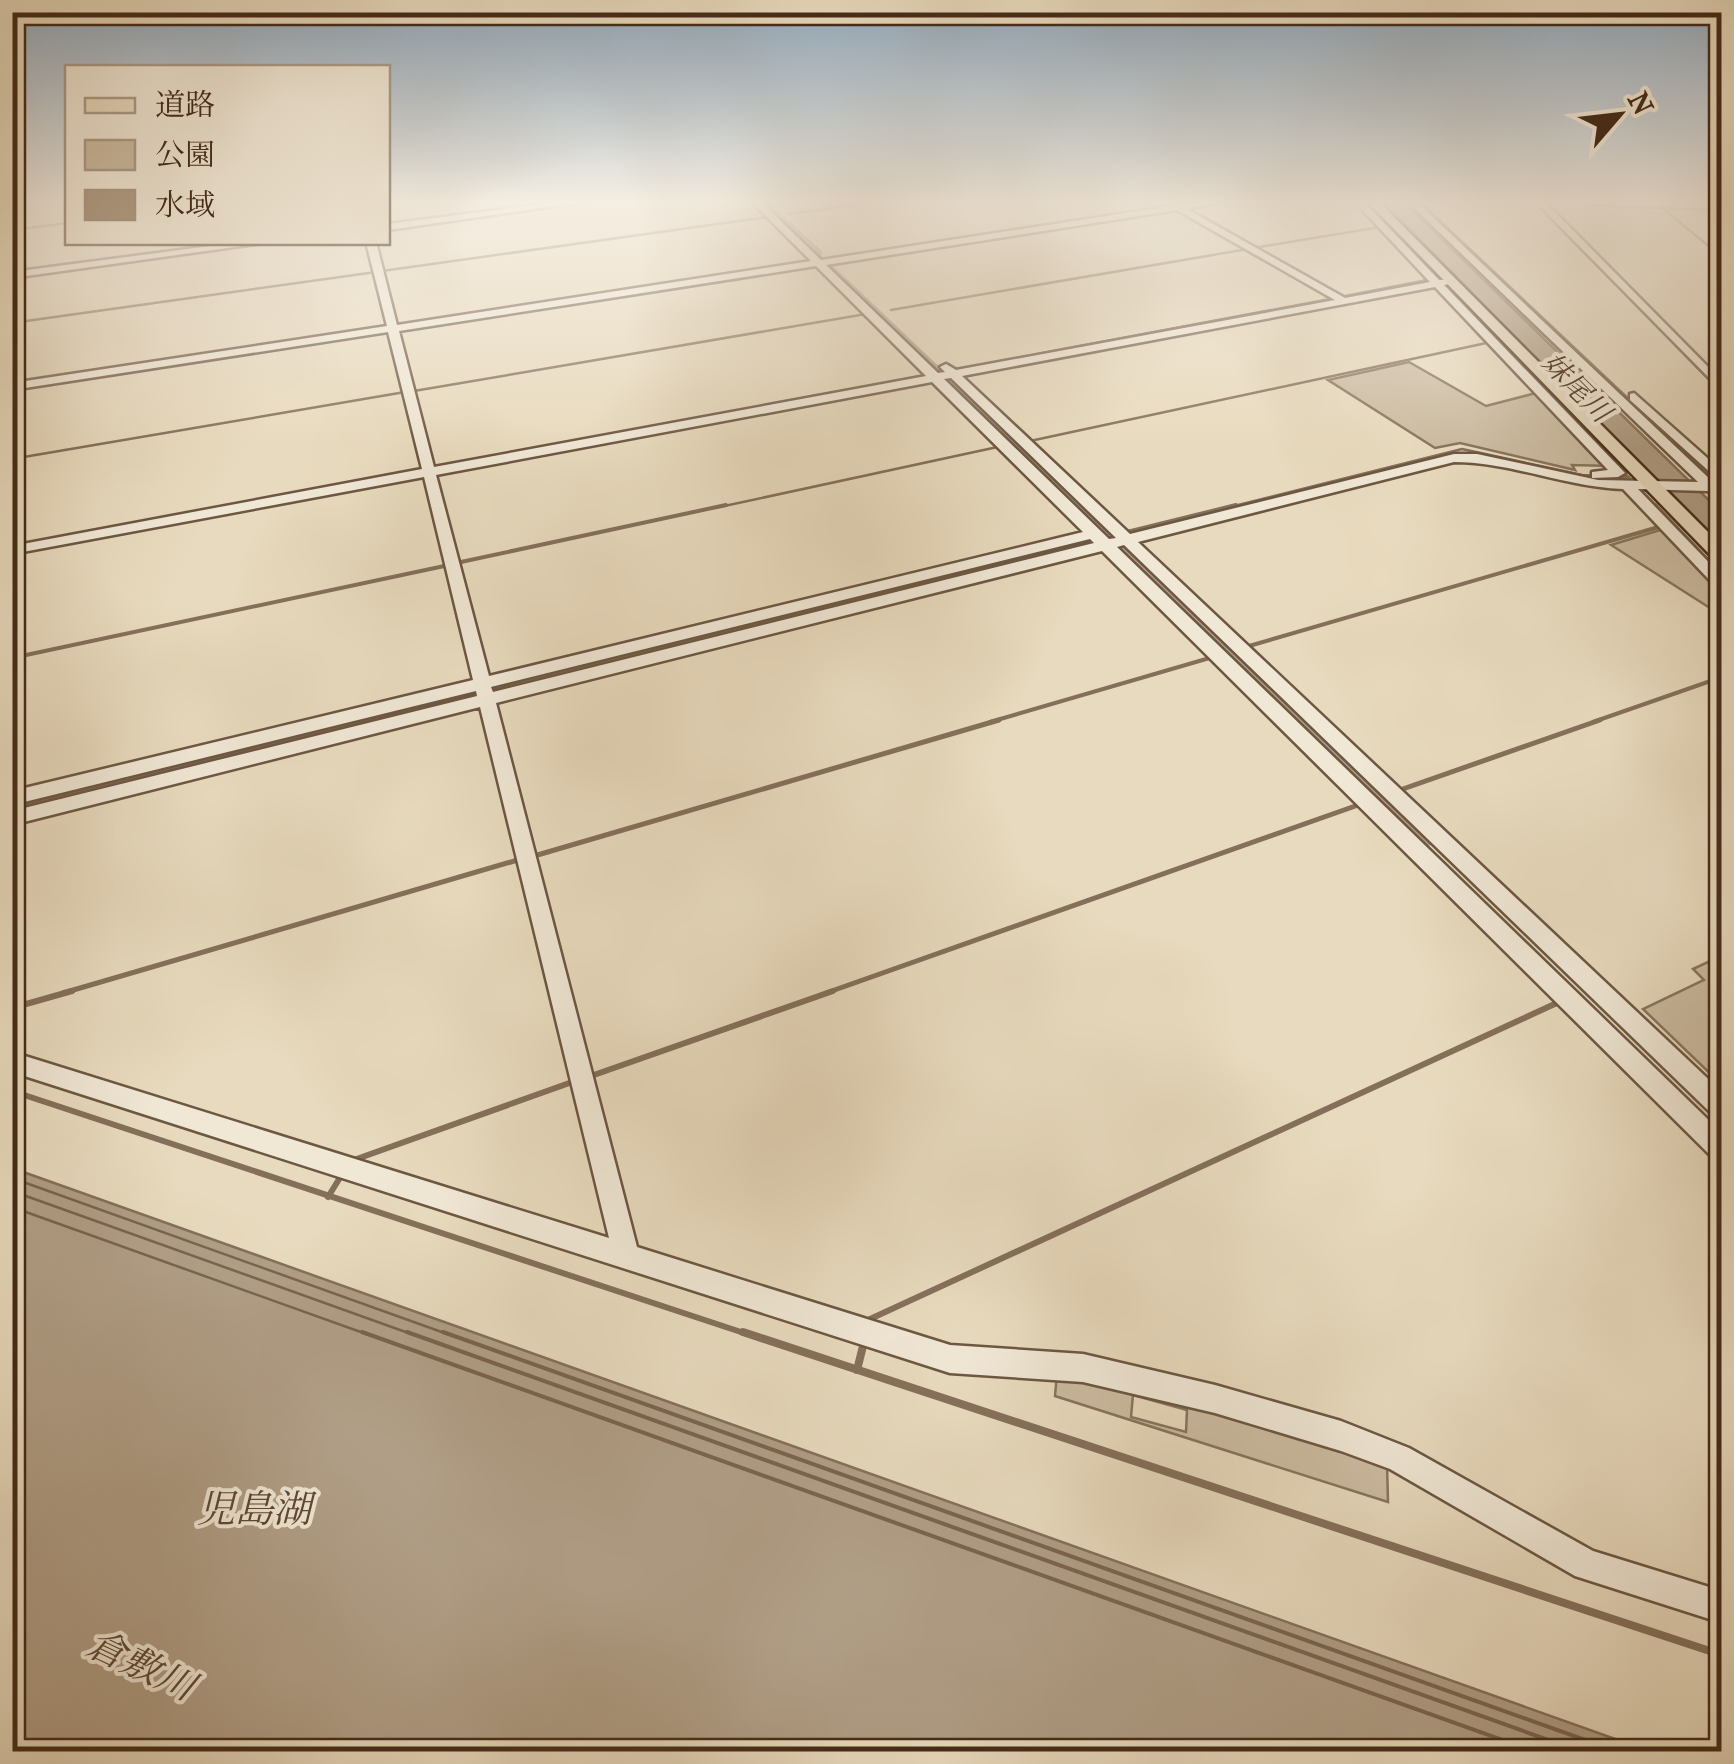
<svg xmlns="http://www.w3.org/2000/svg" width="1734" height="1764" font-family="'IM FELL French Canon','Noto Serif JP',serif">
<rect width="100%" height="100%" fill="#e8dabe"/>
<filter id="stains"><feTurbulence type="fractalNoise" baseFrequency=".002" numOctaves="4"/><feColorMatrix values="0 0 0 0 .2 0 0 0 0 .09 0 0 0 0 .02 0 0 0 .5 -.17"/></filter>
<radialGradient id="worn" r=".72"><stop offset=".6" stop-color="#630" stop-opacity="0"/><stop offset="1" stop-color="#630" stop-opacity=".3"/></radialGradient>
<!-- green -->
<g fill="#ccbca2" stroke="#88745d" stroke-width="2.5" fill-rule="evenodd">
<polygon points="1409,362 1486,406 1536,393 1611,466 1572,465 1575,470 1460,443 1435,448 1328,380"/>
<polygon points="1660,530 1667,531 1721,589 1721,615 1611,545"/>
<polygon points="1721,956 1721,1084 1643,1009 1704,980 1693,969"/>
<path d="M1057,1373l90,16 240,74 1,39 -333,-106zM1133,1395l54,15 -1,22 -55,-15z"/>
</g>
<!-- water -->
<g fill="#b09e86" stroke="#84705a" stroke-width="2.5">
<polygon points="1382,201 1403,201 1721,512 1721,547"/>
<polygon points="12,1168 1649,1751 13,1751"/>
</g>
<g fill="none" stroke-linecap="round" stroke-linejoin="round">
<!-- shore-far1 -->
<g stroke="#7a644f" stroke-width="2.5">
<polyline points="12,1178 450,1335"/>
<polyline points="12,1191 414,1335"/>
<polyline points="12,1207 369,1335"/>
</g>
<!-- shore -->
<g stroke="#7a644f" stroke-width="4">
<polyline points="362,1332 1536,1752"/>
<polyline points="407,1332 1582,1752"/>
<polyline points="443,1332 1619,1752"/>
</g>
<!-- stream-far4 -->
<g stroke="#84705a" stroke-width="2.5">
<polyline points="1419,201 1722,487"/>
<polyline points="1662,201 1722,203"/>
<polyline points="1536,202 1722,393"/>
<polyline points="1178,205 1205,201"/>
<polyline points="1661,207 1722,257"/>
<polyline points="1375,213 1488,331"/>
<polyline points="789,214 882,201"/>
<polyline points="12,230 68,223"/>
<polyline points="1253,248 1380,227"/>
<polyline points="847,256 935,242"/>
<polyline points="382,271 768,217"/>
<polyline points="1340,297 1427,280"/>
<polyline points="891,310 1248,249"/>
<polyline points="12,323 376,272"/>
<polyline points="395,325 577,297"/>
<polyline points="953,370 1335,298"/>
<polyline points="1531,375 1658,508"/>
<polyline points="414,391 866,314"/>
<polyline points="630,431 927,375"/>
<polyline points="1030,441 1491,342"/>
<polyline points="12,459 405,392"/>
<polyline points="715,508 1016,443"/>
<polyline points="1226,508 1462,449 1582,475 1629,477"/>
</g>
<!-- stream-far3 -->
<g stroke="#84705a" stroke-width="4">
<polyline points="1655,505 1722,575"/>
<polyline points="1127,532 1236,505"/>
<polyline points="461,562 726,505"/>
<polyline points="1249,646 1662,526"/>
<polyline points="12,658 449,565"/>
<polyline points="489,690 1112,536"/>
<polyline points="359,722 478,693"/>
<polyline points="990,722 1213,657"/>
<polyline points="1593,722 1722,677"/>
</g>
<!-- stream-far2 -->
<g stroke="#84705a" stroke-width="5">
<polyline points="1400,790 1600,720"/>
<polyline points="12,808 369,720"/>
<polyline points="534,856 999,720"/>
<polyline points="63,993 521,859"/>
<polyline points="826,993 1361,804"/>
</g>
<!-- stream-far1 -->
<g stroke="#84705a" stroke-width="6">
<polyline points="12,1008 72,991"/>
<polyline points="591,1076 833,991"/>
<polyline points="12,1091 750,1335"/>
<polyline points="351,1161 575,1081"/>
<polyline points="328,1197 341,1176"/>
<polyline points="870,1319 1559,1002"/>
</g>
<!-- stream -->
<g stroke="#84705a" stroke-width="8">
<polyline points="743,1332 1722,1655"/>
<polyline points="857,1370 864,1342"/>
</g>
<!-- canal -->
<polygon fill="#b09e86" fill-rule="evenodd" points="1716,476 1720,477 1720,481 1714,482 1709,479"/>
<!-- river -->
<g fill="#b09e86" fill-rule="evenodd">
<polygon points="754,201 767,201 822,251 822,257 812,257"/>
<polygon points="829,262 1429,833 1433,840 1429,847 1411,847 824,269"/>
</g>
<!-- minor casing -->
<g stroke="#6c5742" stroke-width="5">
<g id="minor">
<polygon points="565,201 590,201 388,230 388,224"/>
<path d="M751,201h9l61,59 350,-54 3,-4 6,3 46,-4 -39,8 158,89 85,-16 -76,-81h9l76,79 16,-1v4l-11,2 181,188 -7,4 -26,1v-6l16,-2 -173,-183 -473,89 168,158 324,-80h23l121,26 100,2 -291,-281h9l298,282h8v8l-8,3 -7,-3 -69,-2 84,87v13l-5,-1 -94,-99c-57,-2 -112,-27 -169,-27l-316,80 584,550v27l-8,-3 -590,-571 -7,2 605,586v28l-9,-3 -611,-607 -606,152 141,544 313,98 133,9 132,31 126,36 68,27 184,103 129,40v32l-147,-47 -185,-107 -49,-18 -126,-38 -132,-31 -133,-9 -938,-301v-20l597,186 -129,-531 -468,118v-14l465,-115 -1,-5 -464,114v-14l461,-111 -49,-203 -412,77v-8l410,-77 -34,-137 -376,58v-7l375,-57 -21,-84h10l21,83 414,-64zM1177,210l158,90 -379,70 -10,-6 -6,3 5,5 -7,1 -112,-108zM816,266l110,110 -492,91 -35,-136zM951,378l165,160 -7,1 -165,-160zM932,382l151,150 -594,144 -53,-201zM1090,539l4,4 -601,149 -2,-5z"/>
<polygon points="1535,201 1544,201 1722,381 1722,391"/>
<polygon points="1583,201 1722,203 1722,209 1587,204"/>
<polygon points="241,242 270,242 12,278 12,272"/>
<polygon points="1634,393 1722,471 1722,483 1630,400 1630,394"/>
</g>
</g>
<!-- major casing -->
<g stroke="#432b18" stroke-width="5">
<polygon id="major" points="1367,201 1378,201 1722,546 1722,562 1716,561"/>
</g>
<!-- minor -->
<use href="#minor" fill="#f0e7d5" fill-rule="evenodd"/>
<!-- major -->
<use href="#major" fill="#e8dabe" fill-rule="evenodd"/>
</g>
<!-- sky -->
<linearGradient id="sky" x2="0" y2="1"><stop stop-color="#91abc1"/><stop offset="0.45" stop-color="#f5eee2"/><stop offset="1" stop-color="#f5eee2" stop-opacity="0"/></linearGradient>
<rect width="1734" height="448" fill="url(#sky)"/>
<g text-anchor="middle" stroke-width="8" stroke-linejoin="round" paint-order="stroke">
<!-- far-water labels -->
<g font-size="28" font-style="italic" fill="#5e4834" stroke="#f0e7d5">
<text transform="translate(1577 387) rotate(45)" y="10">妹尾川</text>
</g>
<!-- near-water labels -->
<g font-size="38" font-style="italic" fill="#5e4834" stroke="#f0e7d5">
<text x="254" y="1522">児島湖</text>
<text transform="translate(141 1665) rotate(25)" y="13">倉敷川</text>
</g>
</g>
<!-- margin -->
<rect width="1734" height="1764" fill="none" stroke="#e8dabe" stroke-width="50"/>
<rect x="15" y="15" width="1704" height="1734" fill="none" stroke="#432b18" stroke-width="5"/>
<rect x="25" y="25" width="1684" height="1714" fill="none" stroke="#432b18" stroke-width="2.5"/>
<!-- legend -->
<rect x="65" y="65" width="325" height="180" fill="#f0e7d5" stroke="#ab9c89" stroke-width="2.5"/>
<rect x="85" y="98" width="50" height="15" fill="#e8dabe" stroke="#ab9c89" stroke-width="2.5"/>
<text x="155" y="115" font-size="30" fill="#432b18">道路</text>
<rect x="85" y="140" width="50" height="30" fill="#ccbca2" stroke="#ab9c89" stroke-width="2.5"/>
<text x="155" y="165" font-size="30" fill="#432b18">公園</text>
<rect x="85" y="190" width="50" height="30" fill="#b09e86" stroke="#ab9c89" stroke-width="2.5"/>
<text x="155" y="215" font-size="30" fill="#432b18">水域</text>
<!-- north arrow -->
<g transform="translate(1619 115) rotate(62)" stroke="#f0e7d5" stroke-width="8" paint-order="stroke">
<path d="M0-8L18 38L0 25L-18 38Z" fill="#432b18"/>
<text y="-15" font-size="28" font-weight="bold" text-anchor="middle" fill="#432b18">N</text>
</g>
<rect width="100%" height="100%" filter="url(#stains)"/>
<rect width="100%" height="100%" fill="url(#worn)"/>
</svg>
